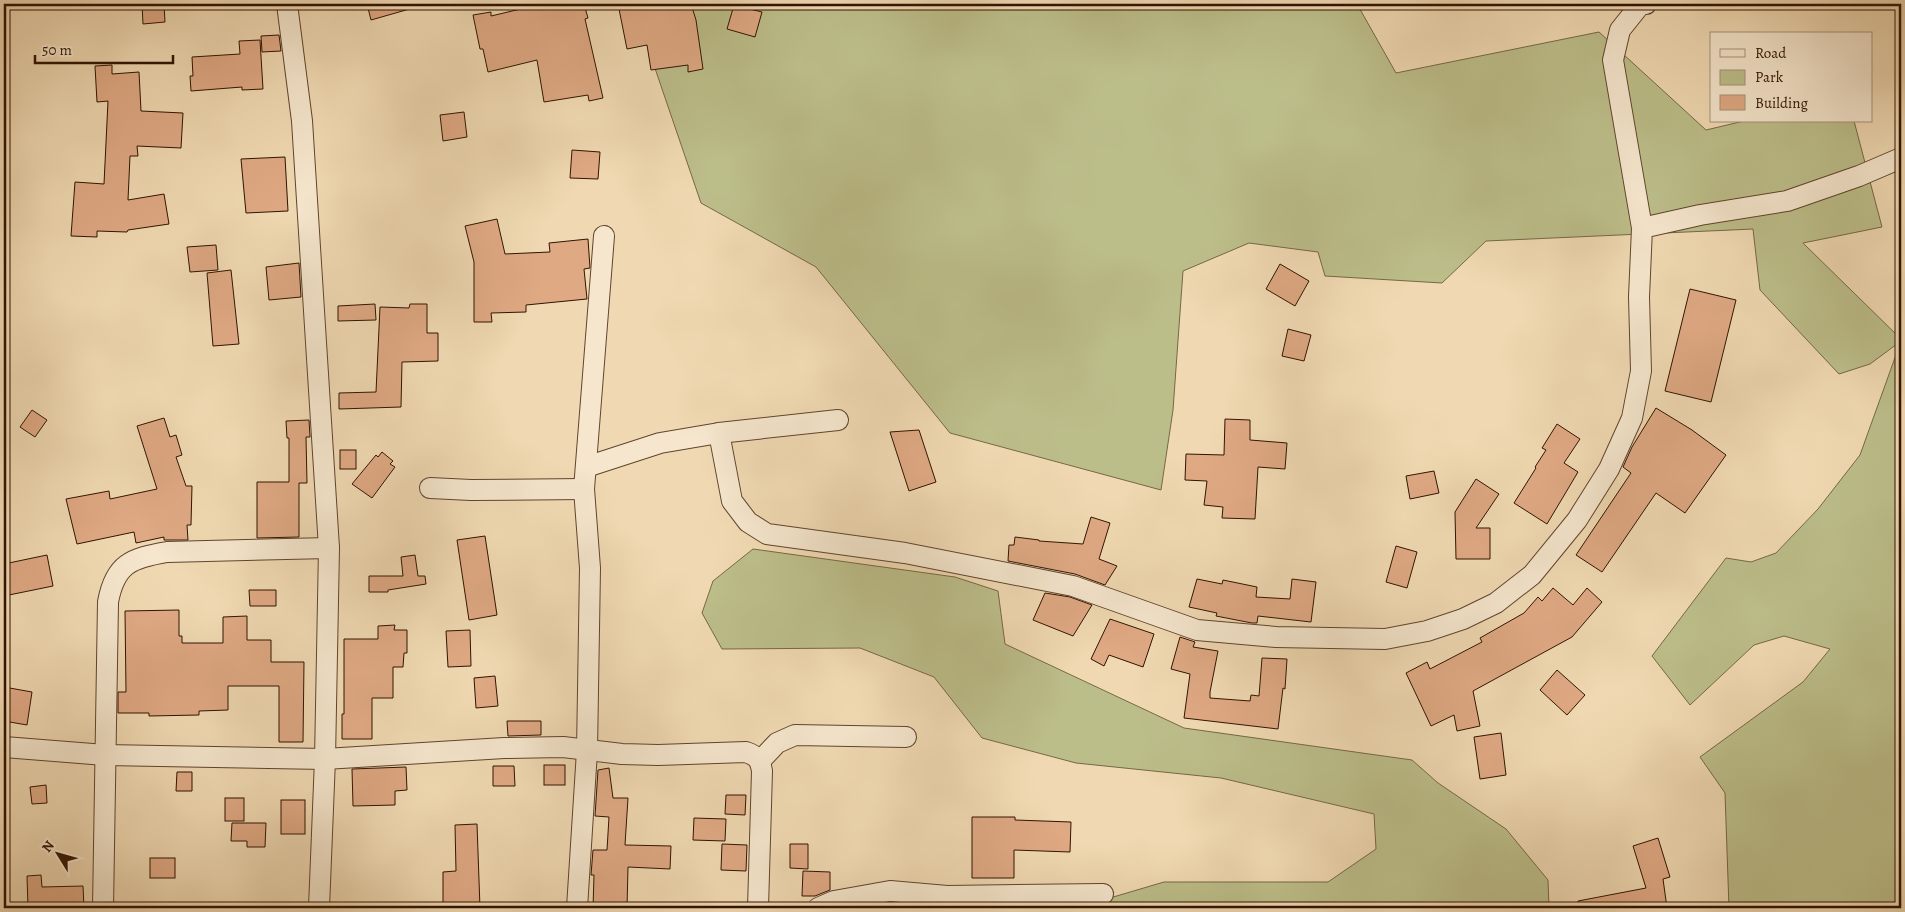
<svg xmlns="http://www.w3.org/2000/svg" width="1905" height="912" font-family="Alegreya,serif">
<rect width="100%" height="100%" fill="#f0d9b2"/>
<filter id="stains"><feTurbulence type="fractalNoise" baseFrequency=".004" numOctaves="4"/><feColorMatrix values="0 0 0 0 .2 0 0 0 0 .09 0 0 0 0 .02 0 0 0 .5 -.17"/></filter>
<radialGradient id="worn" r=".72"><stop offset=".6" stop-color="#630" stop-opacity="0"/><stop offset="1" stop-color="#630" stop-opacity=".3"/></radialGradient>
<!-- green -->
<g fill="#bcbe8a" stroke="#766846">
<polygon points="633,4 1357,4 1396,73 1599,32 1706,130 1744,121 1854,121 1882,227 1803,243 1901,339 1901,908 1729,908 1725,793 1700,757 1803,682 1830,649 1784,636 1754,645 1690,705 1652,656 1726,558 1751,562 1776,553 1818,509 1860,455 1901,341 1870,364 1839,374 1760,290 1753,229 1486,241 1442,283 1325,276 1318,252 1249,243 1183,271 1173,410 1161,490 950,433 816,267 701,203"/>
<polygon points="753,549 955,577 998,591 1005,644 1184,728 1412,760 1438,783 1506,829 1548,880 1549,908 1076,908 1164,882 1328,882 1376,849 1374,814 1221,778 1076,763 982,738 934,677 860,648 722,649 702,613 713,581"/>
</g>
<!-- building -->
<g fill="#dfa984" stroke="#301301">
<polygon points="142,4 164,4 165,22 143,24"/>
<polygon points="367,4 412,4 413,8 371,20"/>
<polygon points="529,4 584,4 588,18 585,19 603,98 589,101 588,95 544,102 537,60 488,72 483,49 480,49 473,15 491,12 491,16 529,7"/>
<polygon points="618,4 691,4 696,20 703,69 688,72 688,65 651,70 647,45 627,49"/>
<polygon points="734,5 762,12 755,37 727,29"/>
<polygon points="279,35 281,51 262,52 261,36"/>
<polygon points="260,40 263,89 242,90 242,87 191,91 190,76 193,76 192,57 240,54 239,41"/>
<polygon points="112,65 112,74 139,72 141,111 183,113 181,148 137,146 138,156 130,156 128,200 164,194 169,224 128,230 127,232 97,231 97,237 71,236 75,182 104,184 108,101 97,102 95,66"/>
<polygon points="464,112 467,137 443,141 440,115"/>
<polygon points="572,150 600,152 598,179 570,178"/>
<polygon points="285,157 288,211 246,213 241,159"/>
<polygon points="497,219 505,254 550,252 549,243 588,239 590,268 584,269 587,299 526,305 526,312 491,313 492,322 474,322 474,262 465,226"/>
<polygon points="216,245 218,270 190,272 187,247"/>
<polygon points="299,263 301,297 269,300 266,267"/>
<polygon points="1280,264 1309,281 1295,306 1266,289"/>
<polygon points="231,270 239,344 213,346 207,273"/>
<polygon points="1690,289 1736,300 1711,402 1665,391"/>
<polygon points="375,304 376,320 338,321 338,306"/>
<polygon points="410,304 427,304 427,333 438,333 438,361 402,362 401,407 339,409 339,393 376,392 380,307 409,308"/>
<polygon points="1288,329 1311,335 1304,361 1282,356"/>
<polygon points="1656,408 1692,430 1726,455 1685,513 1656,493 1602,572 1576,555 1631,473 1623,467 1632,447"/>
<polygon points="32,410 47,420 35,437 20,427"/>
<polygon points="164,418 170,437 176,435 182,455 176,457 186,486 192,486 191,525 187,525 188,540 164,540 164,537 136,543 134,532 77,544 66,499 109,491 110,499 157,489 137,426"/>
<polygon points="1225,419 1250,420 1250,440 1287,443 1285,469 1258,467 1255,519 1222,518 1223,507 1204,505 1207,481 1185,480 1186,454 1224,455"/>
<polygon points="309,420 310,437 306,437 307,483 299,483 299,537 257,538 257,482 289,482 289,438 287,438 286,421"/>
<polygon points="1557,424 1580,439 1564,463 1578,472 1547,524 1514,503 1536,468 1535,467 1546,450 1542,448"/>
<polygon points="919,430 936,482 909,491 890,432"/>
<rect x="340" y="450" width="16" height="19"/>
<polygon points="382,452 393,461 390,464 395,467 372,498 352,484 376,455 378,457"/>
<polygon points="1434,471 1439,493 1410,499 1406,476"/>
<polygon points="1476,479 1499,494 1476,528 1490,528 1490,559 1456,559 1455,512"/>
<polygon points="1091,517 1110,523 1099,559 1117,566 1105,585 1075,574 1008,561 1009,545 1014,545 1015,537 1039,540 1039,541 1083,544"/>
<polygon points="485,536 497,615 469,620 457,540"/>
<polygon points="1396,546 1417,552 1407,588 1386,582"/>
<polygon points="47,555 53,586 4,596 4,564"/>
<polygon points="415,555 418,576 425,576 426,584 388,590 388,592 369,592 369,576 403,576 401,557"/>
<polygon points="1197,579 1222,584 1223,580 1257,587 1256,597 1290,599 1292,579 1316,582 1311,622 1258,616 1257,623 1252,623 1216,616 1217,613 1189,607"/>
<polygon points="1553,588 1573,605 1587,588 1602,602 1572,637 1473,691 1480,726 1457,731 1454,715 1431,726 1406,673 1427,662 1430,669 1482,642 1480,638 1524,613 1538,597 1542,601"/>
<polygon points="249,590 276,590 276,606 250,606"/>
<polygon points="1045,593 1070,597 1092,605 1073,636 1033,620"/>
<polygon points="179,610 179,636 182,636 182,643 223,643 223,617 247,616 247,640 271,640 271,662 304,662 303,742 279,742 279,686 228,686 228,710 199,711 199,715 149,716 149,713 118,713 118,692 126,692 125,611"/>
<polygon points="1110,619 1154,634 1143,667 1109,655 1104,666 1091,659"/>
<polygon points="395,625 394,630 407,630 407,653 404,653 403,667 393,667 393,698 372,698 372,739 342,739 342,714 344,714 344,639 378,639 378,626"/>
<polygon points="470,630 471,666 448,667 446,631"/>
<polygon points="1180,637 1195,642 1193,647 1218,651 1210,692 1210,698 1250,701 1251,695 1259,696 1262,658 1287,659 1285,689 1283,688 1278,729 1184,718 1190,674 1171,669"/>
<polygon points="1557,670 1585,695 1567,715 1540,690"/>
<polygon points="495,676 498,706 476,708 474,678"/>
<polygon points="4,687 32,692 27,725 4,721"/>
<polygon points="507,721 541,721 541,735 508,736"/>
<polygon points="1501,733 1506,775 1480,779 1474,737"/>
<rect x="544" y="765" width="21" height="20"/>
<polygon points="493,766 514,766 515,786 493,786"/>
<polygon points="406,767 407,790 395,791 395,805 353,806 352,769"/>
<polygon points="609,768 613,798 628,798 625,845 671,846 670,869 628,867 627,908 593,908 594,875 591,875 593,850 607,850 609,817 595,816 598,770"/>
<polygon points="177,772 192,772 192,791 176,791"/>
<polygon points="46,785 47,803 32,804 30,787"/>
<polygon points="726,795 746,795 745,815 725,814"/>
<rect x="225" y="798" width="19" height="23"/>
<rect x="281" y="800" width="24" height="34"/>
<polygon points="972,817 1015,817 1015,820 1071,822 1070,852 1014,850 1014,878 972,878"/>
<polygon points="694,818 726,819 725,841 693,840"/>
<polygon points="232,823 266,823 265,847 247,847 247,841 231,841"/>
<polygon points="477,824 480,908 450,908 449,904 443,904 443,872 456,871 455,825"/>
<polygon points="1658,838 1670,877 1663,879 1667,908 1579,908 1578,901 1646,888 1633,846"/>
<polygon points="722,844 747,845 746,871 721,870"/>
<polygon points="790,844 808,844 808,869 790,868"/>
<rect x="150" y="858" width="25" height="20"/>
<polygon points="803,871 830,872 830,890 815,896 802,896"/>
<polygon points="41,875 42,887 83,886 84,908 28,908 27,876"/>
</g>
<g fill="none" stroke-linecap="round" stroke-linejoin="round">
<!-- minor casing -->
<g stroke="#60442d" stroke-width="22">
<g id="minor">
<polyline points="287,4 302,121 329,548 325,759 319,908"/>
<polyline points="1642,228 1613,60 1620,30 1640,5 1646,4"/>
<polyline points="719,433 732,501 748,522 767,534 905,553 1073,586 1197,630 1276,637 1385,639 1427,631 1463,619 1496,603 1532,575 1577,520 1609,469 1632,418 1641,371 1639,297 1642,228 1700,215 1787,201 1859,176 1901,158"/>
<polyline points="586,467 660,443 719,433 838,420"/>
<polyline points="430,488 471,490 584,489"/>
<path d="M4,747l101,8 220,4 179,-11 59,-1 59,7 36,1 88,-3c11,4 14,7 16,19l-4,137"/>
<polyline points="760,761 777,743 795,735 906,737"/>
<path d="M103,908l5,-306c7,-38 23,-44 59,-50l162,-4"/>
<polyline points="577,908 587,751 590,568 584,489 604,236"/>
<polyline points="818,908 834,901 890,891 947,896 1103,894"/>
</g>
</g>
<!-- minor -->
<use href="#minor" stroke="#f5e6cd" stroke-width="20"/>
</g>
<!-- margin -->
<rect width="1905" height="912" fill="none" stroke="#f0d9b2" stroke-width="20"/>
<rect x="5" y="5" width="1895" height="902" fill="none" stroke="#301301" stroke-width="2.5"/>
<rect x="10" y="10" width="1885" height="892" fill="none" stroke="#301301"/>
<!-- legend -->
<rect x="1710" y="32" width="162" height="90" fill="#f5e6cd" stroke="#a6927b"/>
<rect x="1720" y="49" width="25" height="8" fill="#f5e6cd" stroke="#a6927b"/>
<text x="1755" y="58" font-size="15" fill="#301301">Road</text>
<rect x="1720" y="70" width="25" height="15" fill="#bcbe8a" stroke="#a6927b"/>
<text x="1755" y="82" font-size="15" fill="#301301">Park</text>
<rect x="1720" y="95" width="25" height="15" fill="#dfa984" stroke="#a6927b"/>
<text x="1755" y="108" font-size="15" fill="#301301">Building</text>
<!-- north arrow -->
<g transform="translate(58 854) rotate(307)" stroke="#f5e6cd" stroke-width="4" paint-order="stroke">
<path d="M0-4L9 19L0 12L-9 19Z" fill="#301301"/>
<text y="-8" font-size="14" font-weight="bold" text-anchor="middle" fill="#301301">N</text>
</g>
<!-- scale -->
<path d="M35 55v8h138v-8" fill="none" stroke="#301301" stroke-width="2.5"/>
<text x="42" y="55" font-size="15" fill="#301301" stroke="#f5e6cd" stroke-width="4" paint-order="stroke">50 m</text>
<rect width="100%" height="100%" filter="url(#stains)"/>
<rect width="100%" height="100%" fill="url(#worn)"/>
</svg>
